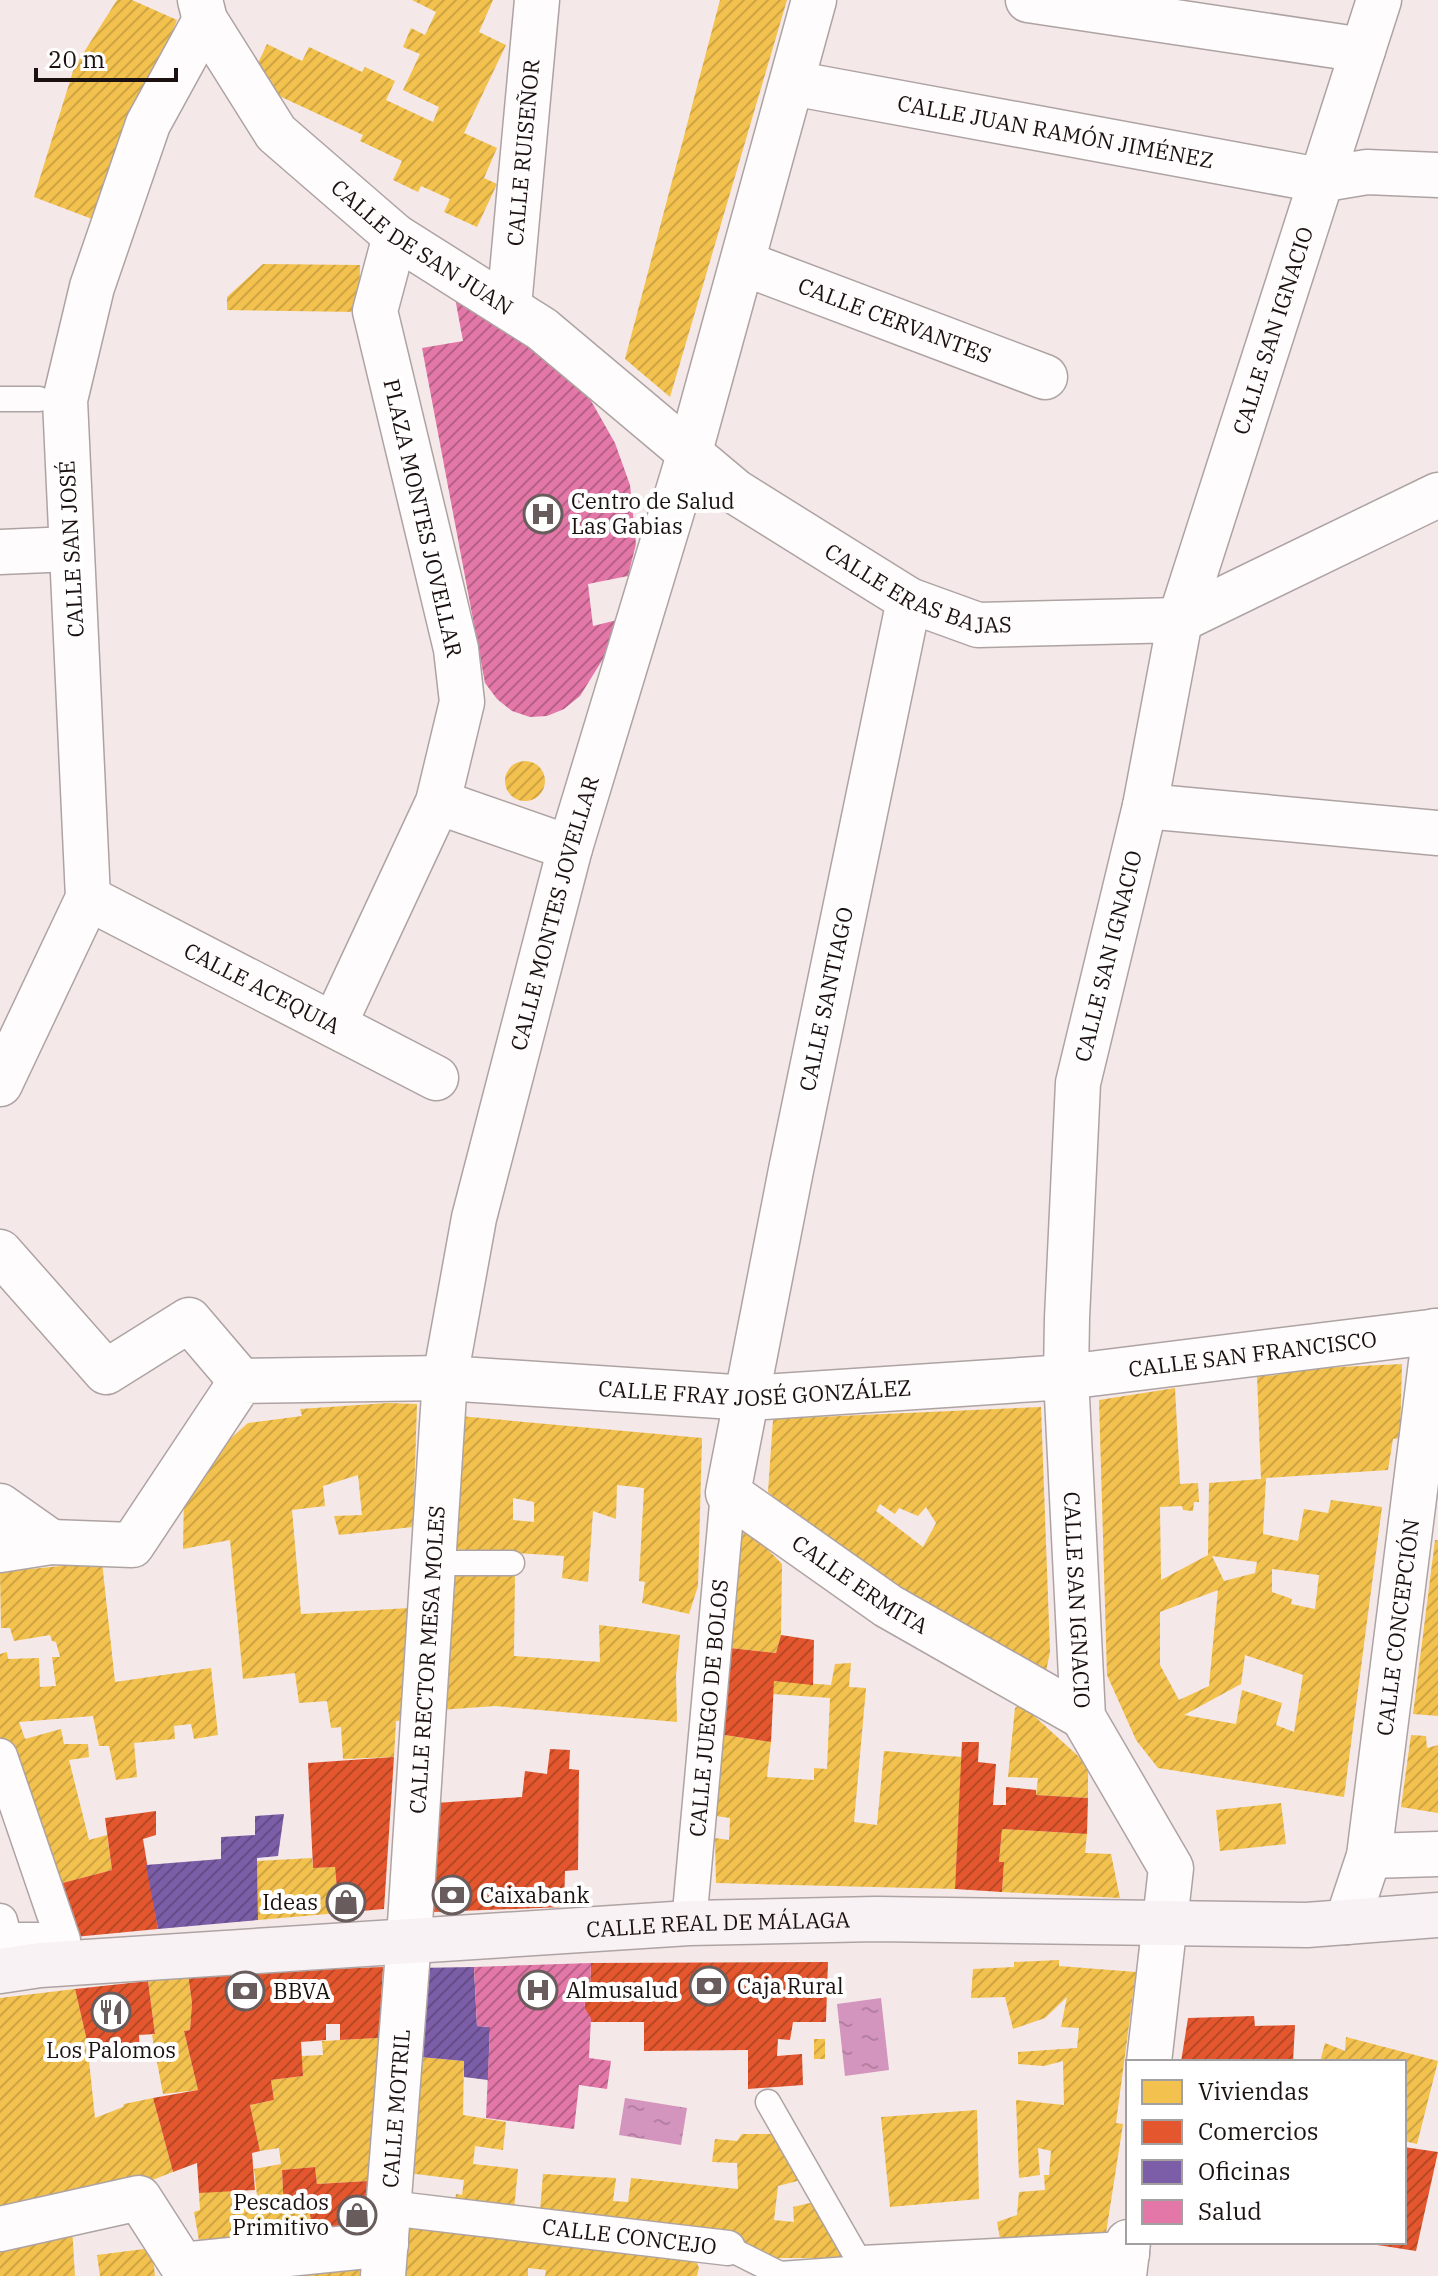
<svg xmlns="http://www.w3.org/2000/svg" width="1438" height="2276" font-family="'IBM Plex Serif',serif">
<defs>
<pattern id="water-ripples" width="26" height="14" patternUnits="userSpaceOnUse" patternTransform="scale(2)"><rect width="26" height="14" fill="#d395bd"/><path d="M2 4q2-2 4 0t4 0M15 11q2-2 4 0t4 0" fill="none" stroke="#b57fa1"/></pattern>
<pattern id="homes-hatch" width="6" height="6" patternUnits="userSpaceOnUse" patternTransform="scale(2)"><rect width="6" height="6" fill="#f2c14e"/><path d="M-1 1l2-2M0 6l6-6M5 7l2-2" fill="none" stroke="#cfa543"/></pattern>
<pattern id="shops-hatch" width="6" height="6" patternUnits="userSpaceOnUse" patternTransform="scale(2)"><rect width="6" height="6" fill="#e4572e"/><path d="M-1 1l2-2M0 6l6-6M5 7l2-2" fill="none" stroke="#b84726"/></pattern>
<pattern id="offices-hatch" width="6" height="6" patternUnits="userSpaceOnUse" patternTransform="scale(2)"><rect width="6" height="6" fill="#7b5ea7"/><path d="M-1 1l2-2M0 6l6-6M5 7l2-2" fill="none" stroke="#644c87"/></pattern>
<pattern id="health-hatch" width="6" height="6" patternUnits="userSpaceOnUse" patternTransform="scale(2)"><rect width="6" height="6" fill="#e377a8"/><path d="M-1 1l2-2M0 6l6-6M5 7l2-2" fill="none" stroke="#b76087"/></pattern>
</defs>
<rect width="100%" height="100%" fill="#f5e8e8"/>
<!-- water -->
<g fill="url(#water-ripples)">
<polygon points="881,1998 889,2070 845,2076 837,2004"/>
<polygon points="625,2098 687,2108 681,2145 619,2135"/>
</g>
<!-- homes -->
<g fill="url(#homes-hatch)" fill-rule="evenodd">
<polygon points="117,0 132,0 177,20 100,222 34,197 74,68"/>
<polygon points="412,0 493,0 479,32 506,45 464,133 497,148 484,178 497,184 477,227 444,212 450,199 421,186 418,192 393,180 402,161 360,141 363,135 249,82 267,44 302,61 309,47 362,72 365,67 395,81 386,100 433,122 439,107 403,90 420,54 403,47 411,28 425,35 436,12"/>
<polygon points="720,0 787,0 670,397 625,359"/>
<polygon points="263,264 360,265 359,312 227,310 227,297"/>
<circle cx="525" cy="781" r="20"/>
<path d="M1402,1364l-2,74 -7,1 -5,31 -122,8 -3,56 35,7 6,-32 24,4 3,-13 51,7 -38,290 -186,-29 -22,-28 -29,-65 -8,-275 76,-12 5,96 18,-1 1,19h-5l-1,9 -10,-1 -1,-4 -22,1 1,73 47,-25 1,-72 52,-4 -4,-103 21,-1 1,-5zM1212,1556l45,6 -2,11 -31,8zM1272,1569l47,6 -4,34 -24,-5 1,-5 -20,-7zM1218,1590l-9,96 -30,14 -19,-35v-53zM1245,1655l58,20 -9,57 -18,-7 6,-22 -40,-13 -6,34 -52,-9 57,-31z"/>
<polygon points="388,1403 417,1404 413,1527 339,1535 334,1516 362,1515 358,1475 323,1486 325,1506 292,1510 301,1614 410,1608 407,1720 396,1721 394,1757 343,1759 341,1727 331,1728 327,1701 299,1703 295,1673 243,1679 230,1540 183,1549 184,1494 222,1446 248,1423 302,1416 300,1409"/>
<path d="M1041,1407l9,245 -5,24 -190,-111 -87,-73 5,-73zM880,1504l15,10 4,-6 19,8 8,-9 10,16 -13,24 -47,-36z"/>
<path d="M459,1416l243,22 -4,148 -9,28 -47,-11 3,-21 -6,-1 5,-93 -27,-3 -1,34 -23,-8 -5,71 -26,-4 2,-22 -115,-7zM513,1498l21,4v20l-21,-2z"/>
<polygon points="731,1526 746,1527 782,1564 781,1635 776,1653 721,1647"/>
<polygon points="1435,1540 1438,1540 1438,1716 1413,1714"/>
<polygon points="102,1562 115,1682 211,1668 218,1735 194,1739 191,1724 174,1726 175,1739 134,1743 137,1777 116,1780 109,1746 99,1746 93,1716 19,1722 25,1739 61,1729 64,1744 88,1744 89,1757 69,1760 89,1840 107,1835 112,1870 47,1887 0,1751 0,1654 7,1652 8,1659 39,1658 40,1687 56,1686 52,1657 60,1657 56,1642 52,1641 50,1635 14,1641 10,1628 1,1628 0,1572"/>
<polygon points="449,1571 515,1573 514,1656 600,1662 599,1625 680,1635 676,1676 677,1722 495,1706 440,1710"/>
<polygon points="851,1663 849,1687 866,1688 854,1822 877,1825 884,1751 962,1757 955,1889 716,1883 715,1838 729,1840 730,1818 716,1816 718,1734 771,1742 767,1777 814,1780 814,1768 827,1769 830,1698 773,1694 774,1681 831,1685 835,1664"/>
<polygon points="1021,1704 1088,1765 1088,1798 1036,1795 1038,1778 1008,1777 1015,1708"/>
<polygon points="1411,1735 1426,1736 1427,1748 1438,1745 1438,1813 1401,1807"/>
<polygon points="1281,1803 1286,1844 1220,1851 1216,1810"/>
<polygon points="1002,1829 1087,1834 1085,1853 1111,1854 1120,1898 1002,1892 1004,1862 999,1862"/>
<polygon points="312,1858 313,1868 335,1867 339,1913 258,1920 257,1861"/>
<polygon points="1059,1960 1059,1966 1136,1972 1116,2123 1123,2124 1106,2233 1001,2244 997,2222 1017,2215 1019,2192 1045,2190 1044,2175 1049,2175 1051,2151 1038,2148 1040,2175 1019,2178 1016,2100 1064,2105 1063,2061 1044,2066 1018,2064 1018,2052 1077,2048 1079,2028 1061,2027 1067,1997 1045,2018 1013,2029 1005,1997 971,1998 973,1969 1014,1967 1014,1962"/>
<polygon points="188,1974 192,2003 190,2030 184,2031 198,2090 163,2094 152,2035 155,2034 148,1981"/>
<polygon points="75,1989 87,2041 95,2118 123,2107 124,2104 153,2098 173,2172 147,2182 0,2217 0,1998"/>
<polygon points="1346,2037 1438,2061 1417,2144 1404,2141 1404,2062 1320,2062 1325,2043 1345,2051"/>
<polygon points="379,2038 368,2181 317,2184 315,2167 282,2170 284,2213 309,2209 314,2240 201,2252 194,2212 200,2210 199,2193 240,2189 243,2206 258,2204 254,2169 281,2164 279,2148 260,2151 250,2105 274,2100 271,2080 303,2076 301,2056 323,2055 322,2041"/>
<rect x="814" y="2039" width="11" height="20"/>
<polygon points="409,2056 464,2061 463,2115 506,2122 503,2150 475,2146 473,2164 518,2169 513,2220 454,2212 456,2194 462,2195 464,2180 400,2172"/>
<polygon points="977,2110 979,2199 890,2207 881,2117"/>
<polygon points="742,2134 779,2134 801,2180 778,2186 774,2220 794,2222 793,2207 814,2202 848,2258 775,2258 736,2244 539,2224 543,2174 616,2178 613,2201 628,2202 631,2178 738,2189 737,2163 712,2162 715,2139 737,2141"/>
<polygon points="403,2225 652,2252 697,2263 699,2268 697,2276 545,2276 546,2270 528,2268 528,2276 398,2276"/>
<polygon points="72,2227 75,2276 0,2276 0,2247"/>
<polygon points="152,2248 155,2276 100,2276 97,2255"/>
<polygon points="361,2262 361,2276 250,2276"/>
</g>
<!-- shops -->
<g fill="url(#shops-hatch)">
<polygon points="781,1635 814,1640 813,1685 774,1681 771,1742 718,1734 721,1647 776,1653"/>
<polygon points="962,1742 979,1742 978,1762 996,1764 993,1805 1006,1805 1006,1787 1036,1790 1036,1795 1088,1798 1087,1834 1002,1829 999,1862 1004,1862 1002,1892 955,1889"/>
<polygon points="550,1749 570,1750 569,1769 579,1770 578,1870 565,1871 564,1907 433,1912 436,1803 522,1797 525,1771 547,1774"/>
<polygon points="394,1757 384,1909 339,1913 335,1867 313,1868 308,1763"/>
<polygon points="156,1811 156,1835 143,1839 158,1929 64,1938 47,1887 112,1870 105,1818"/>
<polygon points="828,1962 826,2022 793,2022 790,2040 778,2039 777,2056 802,2054 803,2085 748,2089 748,2050 644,2051 644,2022 591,2022 585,2009 584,1991 590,1989 591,1963"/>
<polygon points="383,1967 379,2038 340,2040 340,2024 326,2024 326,2040 301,2042 303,2076 271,2080 274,2100 250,2105 260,2151 252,2153 255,2190 199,2193 197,2163 173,2172 153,2098 198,2090 184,2031 190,2030 192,2003 188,1974"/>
<polygon points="148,1981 155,2034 139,2035 140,2053 104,2059 102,2040 87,2041 75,1989"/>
<polygon points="1254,2016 1255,2026 1295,2025 1293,2062 1181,2062 1188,2018"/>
<polygon points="1404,2147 1438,2152 1416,2251 1371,2244 1404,2242"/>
<polygon points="315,2167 317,2184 368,2181 364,2235 314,2240 309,2209 284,2213 282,2170"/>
</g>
<!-- offices -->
<g fill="url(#offices-hatch)">
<polygon points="284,1814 278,1856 257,1858 258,1920 158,1929 146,1865 221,1859 221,1837 255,1835 255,1816"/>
<polygon points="474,1967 477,2026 490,2027 488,2080 464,2077 464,2061 409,2056 415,1968"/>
</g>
<!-- health -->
<g fill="url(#health-hatch)">
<polygon points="453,287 481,302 590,399 615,443 630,485 636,544 628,576 588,584 593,626 617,620 603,659 580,696 564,709 547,716 530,717 512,711 497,699 485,683 422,348 463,341"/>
<polygon points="591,1963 590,1989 584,1991 585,2009 591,2018 589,2058 611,2061 607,2089 579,2085 574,2129 486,2118 490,2027 477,2026 474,1967"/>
</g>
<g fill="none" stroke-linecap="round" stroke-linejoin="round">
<!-- service casing -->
<g stroke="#aea3a3" stroke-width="27">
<g id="service">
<polyline points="0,399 39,399"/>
<polyline points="433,1563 512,1563"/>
<polyline points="728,2248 780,2274 863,2268 768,2102"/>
</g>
</g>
<!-- pedestrian casing -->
<g stroke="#aea3a3" stroke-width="37">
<g id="pedestrian">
<polyline points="0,1756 63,1940 5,1940 0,1921"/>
<path id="s1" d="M689,1923l39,-430"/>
<path id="s2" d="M389,2208l339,40"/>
</g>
</g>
<!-- minor casing -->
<g stroke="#aea3a3" stroke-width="47">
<g id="minor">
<polyline points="1028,0 1363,50"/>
<path id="s3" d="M792,83l527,97 48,-8 71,3"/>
<path id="s4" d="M743,263l302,114"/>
<path id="s5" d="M509,306l28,-306"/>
<polyline points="0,552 71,549"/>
<path id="s6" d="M909,600l-118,570 -63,323 160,113 195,111"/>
<path id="s7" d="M1180,620l199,-620"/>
<polyline points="1180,620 1438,495"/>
<polyline points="438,802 570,848"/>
<polyline points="1145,806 1438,833"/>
<path id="s8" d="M88,898l348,180"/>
<polyline points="334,1025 438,802 462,702 456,649 375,311 395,236"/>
<polyline points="0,1084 88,898 65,400 92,287 148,124 205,20"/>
<polyline points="0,1252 106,1372 189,1320 241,1381"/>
<polyline points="0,1506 51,1542"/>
<path id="s9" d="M0,1550l51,-8 81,3 109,-164 204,-3 304,20 317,-21"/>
<polyline points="1369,1856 1438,1854"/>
<path id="s10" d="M1347,1922l22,-66 66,-525"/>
<polyline points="0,2229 139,2198 182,2265 386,2244"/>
<polyline points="863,2268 1127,2254"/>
<path id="s11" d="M383,2276l26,-337 36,-561 29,-160 96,-370 119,-393 125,-455"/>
</g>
</g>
<!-- tertiary casing -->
<g stroke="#aea3a3" stroke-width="47">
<g id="tertiary">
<path id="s12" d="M200,0l5,20 71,113 119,103 147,93 194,163 173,108 69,25 202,-5 -35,186 -67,277 -11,235 -1,59 17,340 88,151 -22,194"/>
<path id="s13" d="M1066,1377l372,-46"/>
<polyline points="1124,2276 1128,2242"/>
</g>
</g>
<!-- secondary casing -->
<g stroke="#aea3a3" stroke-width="47">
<g id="secondary">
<path id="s14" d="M0,1971l40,-6 649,-42 187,-4 431,6 131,-10"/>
</g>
</g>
<!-- service -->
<use href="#service" stroke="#fefcfc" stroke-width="24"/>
<!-- pedestrian -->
<use href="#pedestrian" stroke="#fefcfc" stroke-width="34"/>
<!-- minor -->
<use href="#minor" stroke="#fefcfc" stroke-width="44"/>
<!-- tertiary -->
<use href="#tertiary" stroke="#fefcfc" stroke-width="44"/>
<!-- secondary -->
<use href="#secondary" stroke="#f8f2f4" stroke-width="44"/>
</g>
<!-- icons -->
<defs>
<g id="hospital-ring" transform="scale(2)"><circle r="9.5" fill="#fff" stroke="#685c5c" stroke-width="1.5"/><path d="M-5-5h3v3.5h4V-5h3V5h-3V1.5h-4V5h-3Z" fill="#685c5c"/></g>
<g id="bank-ring" transform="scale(2)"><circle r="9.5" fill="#fff" stroke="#685c5c" stroke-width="1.5"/><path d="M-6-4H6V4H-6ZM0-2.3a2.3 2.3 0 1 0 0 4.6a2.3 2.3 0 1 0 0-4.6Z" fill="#685c5c"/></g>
<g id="shop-ring" transform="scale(2)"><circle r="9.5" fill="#fff" stroke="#685c5c" stroke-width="1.5"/><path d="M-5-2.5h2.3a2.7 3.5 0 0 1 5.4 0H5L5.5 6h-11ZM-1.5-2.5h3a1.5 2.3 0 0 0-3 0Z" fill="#685c5c"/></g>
<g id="restaurant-ring" transform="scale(2)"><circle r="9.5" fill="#fff" stroke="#685c5c" stroke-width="1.5"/><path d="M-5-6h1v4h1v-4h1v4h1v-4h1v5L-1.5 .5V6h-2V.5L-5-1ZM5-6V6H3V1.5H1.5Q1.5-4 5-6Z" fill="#685c5c"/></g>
</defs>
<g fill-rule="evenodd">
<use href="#hospital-ring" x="543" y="514"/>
<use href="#bank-ring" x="452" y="1895"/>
<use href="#shop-ring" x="346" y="1902"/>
<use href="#bank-ring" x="709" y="1986"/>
<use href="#hospital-ring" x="538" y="1990"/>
<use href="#bank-ring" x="245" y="1991"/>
<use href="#restaurant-ring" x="111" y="2012"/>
<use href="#shop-ring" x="357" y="2215"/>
</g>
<g text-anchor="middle" stroke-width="8" stroke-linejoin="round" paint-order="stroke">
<!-- street labels -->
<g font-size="22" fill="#1c1111" stroke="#fff">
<text dy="8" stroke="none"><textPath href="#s3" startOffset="268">CALLE JUAN RAMÓN JIMÉNEZ</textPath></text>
<text dy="8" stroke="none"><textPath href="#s5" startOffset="154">CALLE RUISEÑOR</textPath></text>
<text dy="8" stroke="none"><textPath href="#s12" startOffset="340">CALLE DE SAN JUAN</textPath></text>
<text dy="8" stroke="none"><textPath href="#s4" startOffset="162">CALLE CERVANTES</textPath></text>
<text dy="8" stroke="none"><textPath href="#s7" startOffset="304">CALLE SAN IGNACIO</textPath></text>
<text transform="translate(423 518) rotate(77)" y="8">PLAZA MONTES JOVELLAR</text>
<text transform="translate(71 549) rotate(-93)" y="8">CALLE SAN JOSÉ</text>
<text dy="8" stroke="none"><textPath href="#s12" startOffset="948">CALLE ERAS BAJAS</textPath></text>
<text dy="8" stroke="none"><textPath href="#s11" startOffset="1378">CALLE MONTES JOVELLAR</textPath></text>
<text transform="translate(1108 956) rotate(-76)" y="8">CALLE SAN IGNACIO</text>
<text dy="8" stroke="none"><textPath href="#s8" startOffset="196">CALLE ACEQUIA</textPath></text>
<text transform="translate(826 999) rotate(-78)" y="8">CALLE SANTIAGO</text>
<text dy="8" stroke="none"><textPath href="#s13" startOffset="188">CALLE SAN FRANCISCO</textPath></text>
<text dy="8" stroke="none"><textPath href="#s9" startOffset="844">CALLE FRAY JOSÉ GONZÁLEZ</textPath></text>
<text dy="8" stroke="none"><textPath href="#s6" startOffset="1072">CALLE ERMITA</textPath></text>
<text dy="8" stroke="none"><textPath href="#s12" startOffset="2210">CALLE SAN IGNACIO</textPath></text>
<text dy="8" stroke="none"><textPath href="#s10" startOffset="300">CALLE CONCEPCIÓN</textPath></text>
<text dy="8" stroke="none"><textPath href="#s11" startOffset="618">CALLE RECTOR MESA MOLES</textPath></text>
<text dy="8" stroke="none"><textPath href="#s1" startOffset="216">CALLE JUEGO DE BOLOS</textPath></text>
<text dy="8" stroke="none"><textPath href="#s14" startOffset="720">CALLE REAL DE MÁLAGA</textPath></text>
<text dy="8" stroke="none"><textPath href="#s11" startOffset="168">CALLE MOTRIL</textPath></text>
<text dy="8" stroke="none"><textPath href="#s2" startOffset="242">CALLE CONCEJO</textPath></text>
</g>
<!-- poi labels -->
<g font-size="22" fill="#1c1111" stroke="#fff" text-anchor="start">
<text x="571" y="509">Centro de Salud<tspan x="571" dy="25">Las Gabias</tspan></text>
<text x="480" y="1903">Caixabank</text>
<text x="318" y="1910" text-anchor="end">Ideas</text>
<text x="737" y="1994">Caja Rural</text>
<text x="566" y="1998">Almusalud</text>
<text x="273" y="1999">BBVA</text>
<text x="111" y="2058" text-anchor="middle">Los Palomos</text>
<text x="329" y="2210" text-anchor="end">Pescados<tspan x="329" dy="25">Primitivo</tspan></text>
</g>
</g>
<!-- legend -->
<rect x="1126" y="2060" width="280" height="184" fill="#ffffff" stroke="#a4a0a0" stroke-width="2"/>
<rect x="1142" y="2080" width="40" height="24" fill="#f2c14e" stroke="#a4a0a0" stroke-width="2"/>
<text x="1198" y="2100" font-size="24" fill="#1c1111">Viviendas</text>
<rect x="1142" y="2120" width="40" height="24" fill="#e4572e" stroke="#a4a0a0" stroke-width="2"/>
<text x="1198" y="2140" font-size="24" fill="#1c1111">Comercios</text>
<rect x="1142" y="2160" width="40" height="24" fill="#7b5ea7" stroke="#a4a0a0" stroke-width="2"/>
<text x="1198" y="2180" font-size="24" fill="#1c1111">Oficinas</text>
<rect x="1142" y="2200" width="40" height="24" fill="#e377a8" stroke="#a4a0a0" stroke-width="2"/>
<text x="1198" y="2220" font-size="24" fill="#1c1111">Salud</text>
<!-- scale -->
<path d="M36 68v12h140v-12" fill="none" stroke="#1c1111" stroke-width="4"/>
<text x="48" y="68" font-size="24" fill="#1c1111" stroke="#ffffff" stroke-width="6" paint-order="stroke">20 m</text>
</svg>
